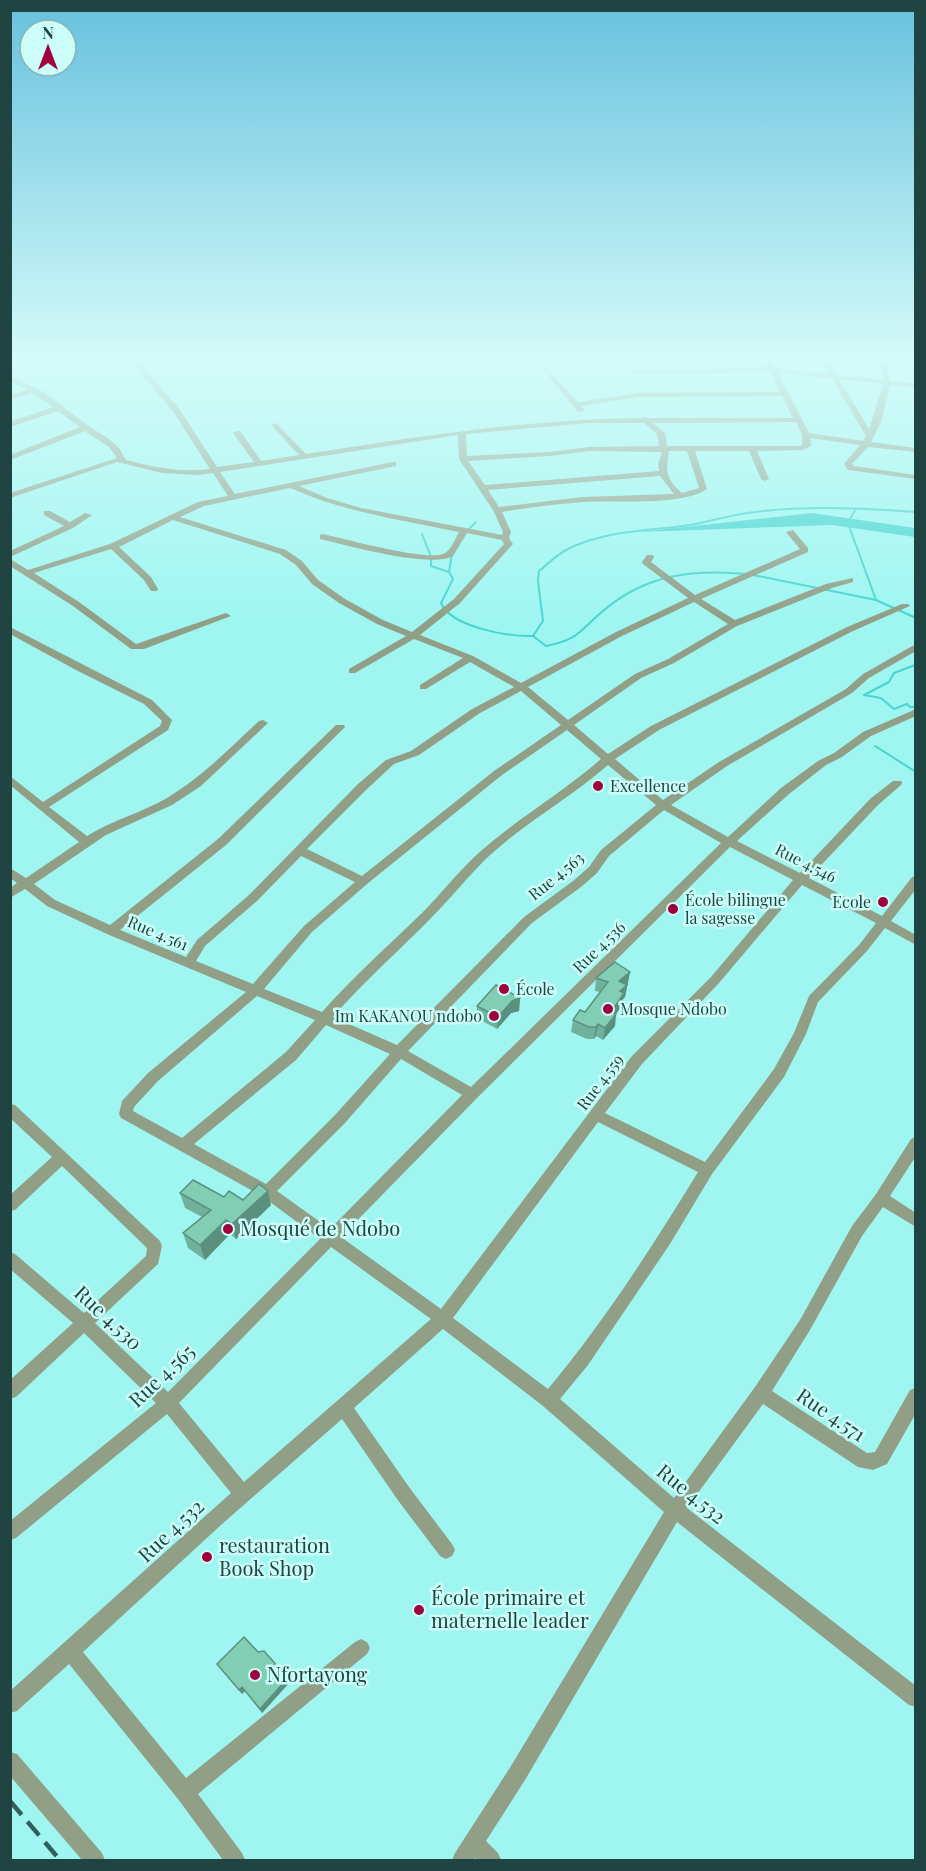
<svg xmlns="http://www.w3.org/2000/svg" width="926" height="1871" font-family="'Playfair Display',serif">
<rect width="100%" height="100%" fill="#9ff6f1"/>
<!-- water -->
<polygon fill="#46d5cf" points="812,513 915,528 915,537 832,525 640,532"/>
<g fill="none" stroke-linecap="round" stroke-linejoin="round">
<!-- stream -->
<g stroke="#46d5cf" stroke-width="2">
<polyline points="850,519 856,508"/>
<polyline points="849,526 876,600"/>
<polyline points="468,530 476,522"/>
<polyline points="422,534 431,557 431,566 449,572"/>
<path d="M452,554l-3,18 4,7 -12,24c10,24 68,34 92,33l10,-15 -5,-40 1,-10c9,-7 18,-17 29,-22 36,-18 77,-18 116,-23 21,-3 42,-10 63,-13 56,-8 113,-5 169,-1"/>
<polyline points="753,575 876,600 916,618"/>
<path d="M533,636l13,10c33,-6 34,-16 57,-35 43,-37 90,-42 144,-37"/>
<polyline points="915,665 894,673 889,682 864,695 881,698 894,709 907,704 910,707 916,707"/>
<polyline points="875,746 916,772"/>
</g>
<!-- minor -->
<g fill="#929f87" fill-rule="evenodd">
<path d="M126,355h7l47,55 37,57 37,-5 -21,-29 4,-2h3l21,30 38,-6 -26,-28 -1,-2 4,-2 30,31c111,-17 222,-35 335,-36l3,-1 4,1h145l-11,-22 -144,1 -57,9 4,4 -4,2h-3l-36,-44 -2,-1 4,-2 34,37 60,-9 142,-1 -10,-20 -135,2 -4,-2 4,-2 128,-2 -42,-13h12l32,10 2,1 -4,2h5l-6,-13h7l6,13 54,6 -11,-19h7l12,20 46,5 -4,-25h7l4,26 26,3v4l-26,-3 -9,37 -10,20 45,6v4l-48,-5 -16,17 2,2 62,9v4l-68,-9 -4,-6 16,-19 -50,-7 1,8 -8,4 -46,1 12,28 -4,2 -4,-2 -12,-28h-54l12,38c-24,17 -91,11 -123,13 -27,2 -55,5 -82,10l9,20 -2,6 4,6 -53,59 -40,32 53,21 48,27 95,-51 72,-34 -45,-34 -1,-2 5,-7h6l1,2 -3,5 44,33 105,-46 -14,-17 7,-2 15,18v4l-107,47 34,21 91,-36 27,-6v4l-21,6 -95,38 -63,37 -33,15 -67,47 34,29 43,-28 196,-99 55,-23h6l2,2 -57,25 -194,99 -44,29 48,41 56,-38 127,-73 17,-15 53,-30v7l-47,27 -17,15 -125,73 -56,39 57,32 53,-49 37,-27 16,-8 29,-21 53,-23v7l-45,20 -29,21 -16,8 -37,29 -52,47 63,32 70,-74 23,-18h8l1,2 -1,2 -23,20 -69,73 73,38 30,-39 4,-1v13l-25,32 25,14v10l-31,-17 -18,23 -49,51 -12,32 -22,43 -72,97 -42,70 -82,121 -28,34 114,99 81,-111 45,-67 52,-94 24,-32 35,-55 5,-2v19l-26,40 26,17v14l-33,-20 -21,29 -52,94 -38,61 95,62 8,-1 35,-62 6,-2v25l-29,51 -14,6 -15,-3 -95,-63 -76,104 229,178v21l-7,-2 -232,-183 -152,258 -39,61 12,12 3,7h-24l-2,-2 -2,2h-21l3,-7 56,-87 153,-254 -121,-106 -100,-77 -89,79 55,79 43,57 3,6 -3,6 -6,3 -6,-3 -43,-57 -55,-80 -121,106 -138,127 103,126 169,-136 6,-3 6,3 3,6 -3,6 -169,140 44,59 3,7h-22l-45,-61 -109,-135 -52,47 -7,2v-22l221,-198 -64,-79 -151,124 -6,2v-19l146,-118 -72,-70 -68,64 -6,2v-19l63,-57 -63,-54v-17l5,2 69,59 62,-57 1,-8 -85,-82 -47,44 -5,1v-16l42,-38 -42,-39v-14l5,1 145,136 2,5 -4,18 -63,59 73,69 152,-153 -58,-43 -141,-78 -2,-4 3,-13 26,-28 98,-81 -139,-58 -60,-28 -22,-17 -15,9v-10l7,-5 -7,-5v-10l16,10 53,-36 -69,-57v-9l33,26 117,-76 2,-5 -18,-17 -68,-34 -66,-36v-7l142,73 20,20 -4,10 -119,77 38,29c25,-16 54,-23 80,-38 35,-21 63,-50 92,-77l4,-1 5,3 -67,63 -29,19 -66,30 -72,49 21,16 55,25 108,-86 118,-114h8l1,2 -119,118 -106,85 66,27 11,-17 52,-45 109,-111 28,-24 25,-9 61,-42 42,-22 -44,-25 -44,27h-6v-4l43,-27 -49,-19 -59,34h-6v-4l57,-33 -29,-12 -38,-21 -27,-19 -16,-19 -16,-11 -107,-34 -54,27 32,30 7,12 -1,2h-6l-7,-11 -33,-31 -77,24 45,29 57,42 87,-30 3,-1 5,3 -87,33h-13l-58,-43 -63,-40v-7l18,11 82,-26 88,-42 30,-6 -15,-23 -16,2 -35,-2 -45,-11 -107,36v-5l107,-35 -8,-11 -24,-16 -75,29v-5l70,-28 -22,-16 -48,16v-5l43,-15 -21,-14 -22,7v-5l17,-5 -17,-9v-5l35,17 42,32 22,14 10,9 7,12c28,7 55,13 84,9l-36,-56zM778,373l54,6 34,57 -3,5 -54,-8zM839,379l44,5 -14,45zM796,422l6,13v11h-135l-2,-13 -12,-10zM588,423h56l13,11 2,12 -70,1 -39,5 -83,4 -1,-22zM458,435l1,24 34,51 10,22 -1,3 -141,-27 -34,-10 -28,-12 97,-20v-4h-3l-158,32 -15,-22zM589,451l73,1 -4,12 1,7 -174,14 -17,-24 82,-5zM669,451h18l12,37 -17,5c-17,-15 -16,-22 -13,-42zM660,476l14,18 -92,3 -83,10 -11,-17zM290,488c54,24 111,32 169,44 -4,7 -8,19 -16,22 -17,7 -98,-15 -120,-20l-3,1v4c27,6 110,30 133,17l14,-23 35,7 2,4 -50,55 -42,33 -29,-12 -38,-21 -27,-19 -16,-19 -16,-11 -106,-33 24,-11zM694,602l34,22 -60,35 -33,15 -67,46 -40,-33 94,-51zM521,691l40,34 -67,46 -132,105 -55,-27 59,-59 28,-26 25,-9 61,-42zM567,730l34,29c-38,33 -81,58 -119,91 -22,19 -39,42 -60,63 -34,33 -69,64 -100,99l-58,-23 48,-57 55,-48 135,-109zM608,765l48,40 -55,45 -12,17 -16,14 -49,36 -127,128 -64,-28c31,-36 67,-67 100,-101 19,-19 36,-41 56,-60 37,-34 81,-58 119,-91zM664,810l57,33 -250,244 -63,-36 124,-128 49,-36 16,-14 12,-17zM730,847l63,33 -82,97 -79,79 -191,253 -100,-72 136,-139zM301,856l54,26 -51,44 -51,58 -57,-23 9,-15 52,-45zM802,885l74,38 -17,22 -50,51 -15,37 -20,36 -69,93 -100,-49 37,-49 77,-81zM257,996l58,24 -29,32 -104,86 -49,-27 1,-4 24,-26zM326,1025l64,29 -55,61 -69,69 -72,-40 102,-84zM401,1059l61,36 -132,134 -53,-38 68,-68zM598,1122l100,50c-46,75 -94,150 -150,217l-95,-71zM331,1247l100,72 -187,163 -65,-79z"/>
<polygon points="44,511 50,511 70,522 85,513 92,515 73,528 10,557 10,551 64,526 44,515"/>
<polygon points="10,1752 17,1754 102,1853 105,1860 82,1860 10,1776"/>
</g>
<!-- rail -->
<polyline stroke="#325e5c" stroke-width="4.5" stroke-dasharray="18 9" stroke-linecap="butt" points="10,1801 60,1860"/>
</g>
<!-- wall -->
<g fill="#70b19c">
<polygon points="630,972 625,997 623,999 622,1005 616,1014 615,1026 603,1040 596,1036 594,1039 587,1039 571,1032 573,1020 585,1012 600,992 595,991 596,978"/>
<polygon points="520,998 519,1011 511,1013 497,1029 477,1018 477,1006"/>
<polygon points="180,1193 224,1197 271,1205 236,1239 230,1234 205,1260 188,1248 183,1233 202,1217 185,1208"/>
<polygon points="258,1652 288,1678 290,1682 262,1713 245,1691 242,1694 217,1664"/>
</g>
<!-- shaded-wall -->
<g fill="#5b907f">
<polygon points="630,972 625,997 623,999 622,1005 611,1021 616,1014 615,1026 603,1040 605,1028 611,1012 619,981"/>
<polygon points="520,998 519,1011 511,1013 497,1029 498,1017 512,1001"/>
<polygon points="598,1024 596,1036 594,1039 596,1027"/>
<polygon points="268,1191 271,1205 236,1239 232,1224"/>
<polygon points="226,1220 230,1234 205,1260 200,1245"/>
<polygon points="288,1678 290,1682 262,1713 260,1709"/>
<polygon points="242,1687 245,1691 242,1694 239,1690"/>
</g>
<!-- building -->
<g fill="#82ceb5" stroke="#5b907f" stroke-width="1.5">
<polygon points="615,962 630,972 619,981 627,985 620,991 624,993 611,1012 616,1014 605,1028 598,1024 596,1027 589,1027 573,1020 580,1010 585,1012 608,982 596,978"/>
<polygon points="496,985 520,998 512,1001 498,1017 477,1006"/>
<polygon points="193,1180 224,1197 229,1191 243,1200 259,1184 268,1191 232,1224 226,1220 200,1245 183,1233 211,1210 180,1193"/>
<polygon points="244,1637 258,1652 264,1651 288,1678 260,1709 242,1687 239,1690 217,1664"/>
</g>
<!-- sky -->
<linearGradient id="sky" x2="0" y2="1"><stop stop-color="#67c1de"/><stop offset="0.58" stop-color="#d4fbf9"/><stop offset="1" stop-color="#d4fbf9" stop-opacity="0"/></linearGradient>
<rect width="926" height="617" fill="url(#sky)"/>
<!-- markers -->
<g fill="#a0003c" stroke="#cbfdf9" stroke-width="2">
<circle cx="598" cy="786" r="6"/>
<circle cx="883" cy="902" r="6"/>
<circle cx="673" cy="909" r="6"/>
<circle cx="504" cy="989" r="6"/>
<circle cx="608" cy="1009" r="6"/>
<circle cx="494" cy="1016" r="6"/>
<circle cx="228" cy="1229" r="6"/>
<circle cx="207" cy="1557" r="6"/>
<circle cx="419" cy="1610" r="6"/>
<circle cx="255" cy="1675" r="6"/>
</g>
<g text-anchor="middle" stroke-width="5" stroke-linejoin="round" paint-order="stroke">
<!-- poi labels -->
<g font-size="16" fill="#1f4442" stroke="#cbfdf9" text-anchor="start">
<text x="610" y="792">Excellence</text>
<text x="685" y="906">École bilingue<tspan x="685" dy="18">la sagesse</tspan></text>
<text x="871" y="908" text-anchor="end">Ecole</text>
<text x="516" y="995">École</text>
<text x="620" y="1015">Mosque Ndobo</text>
<text x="482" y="1022" text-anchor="end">Im KAKANOU ndobo</text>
</g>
<!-- street labels -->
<g font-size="16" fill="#1f4442" stroke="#cbfdf9">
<text transform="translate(806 863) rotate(27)" y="6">Rue 4.546</text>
<text transform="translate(556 876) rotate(-39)" y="6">Rue 4.563</text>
<text transform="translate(158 933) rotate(23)" y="6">Rue 4.561</text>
<text transform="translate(599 947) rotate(-44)" y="6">Rue 4.536</text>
<text transform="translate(600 1082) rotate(-53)" y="6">Rue 4.559</text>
</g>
<!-- near-poi labels -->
<g font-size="20" fill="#1f4442" stroke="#cbfdf9" text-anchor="start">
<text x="240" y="1236">Mosqué de Ndobo</text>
<text x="219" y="1553">restauration<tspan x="219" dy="23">Book Shop</tspan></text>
<text x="431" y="1605">École primaire et<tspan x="431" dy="23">maternelle leader</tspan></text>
<text x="267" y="1682">Nfortayong</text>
</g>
<!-- near-street labels -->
<g font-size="20" fill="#1f4442" stroke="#cbfdf9">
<text transform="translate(108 1318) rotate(43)" y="7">Rue 4.530</text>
<text transform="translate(162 1376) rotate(-43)" y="7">Rue 4.565</text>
<text transform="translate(831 1415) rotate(34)" y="7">Rue 4.571</text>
<text transform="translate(691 1494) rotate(39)" y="7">Rue 4.532</text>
<text transform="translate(171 1531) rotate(-43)" y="7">Rue 4.532</text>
</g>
</g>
<!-- border -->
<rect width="926" height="1871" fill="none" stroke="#1f4442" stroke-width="24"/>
<!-- north arrow -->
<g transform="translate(48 48)"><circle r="28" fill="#cbfdf9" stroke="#86b3b0" stroke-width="1.5"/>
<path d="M0-4.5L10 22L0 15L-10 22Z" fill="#a0003c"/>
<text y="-9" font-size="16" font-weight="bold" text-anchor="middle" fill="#1f4442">N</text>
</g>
</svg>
